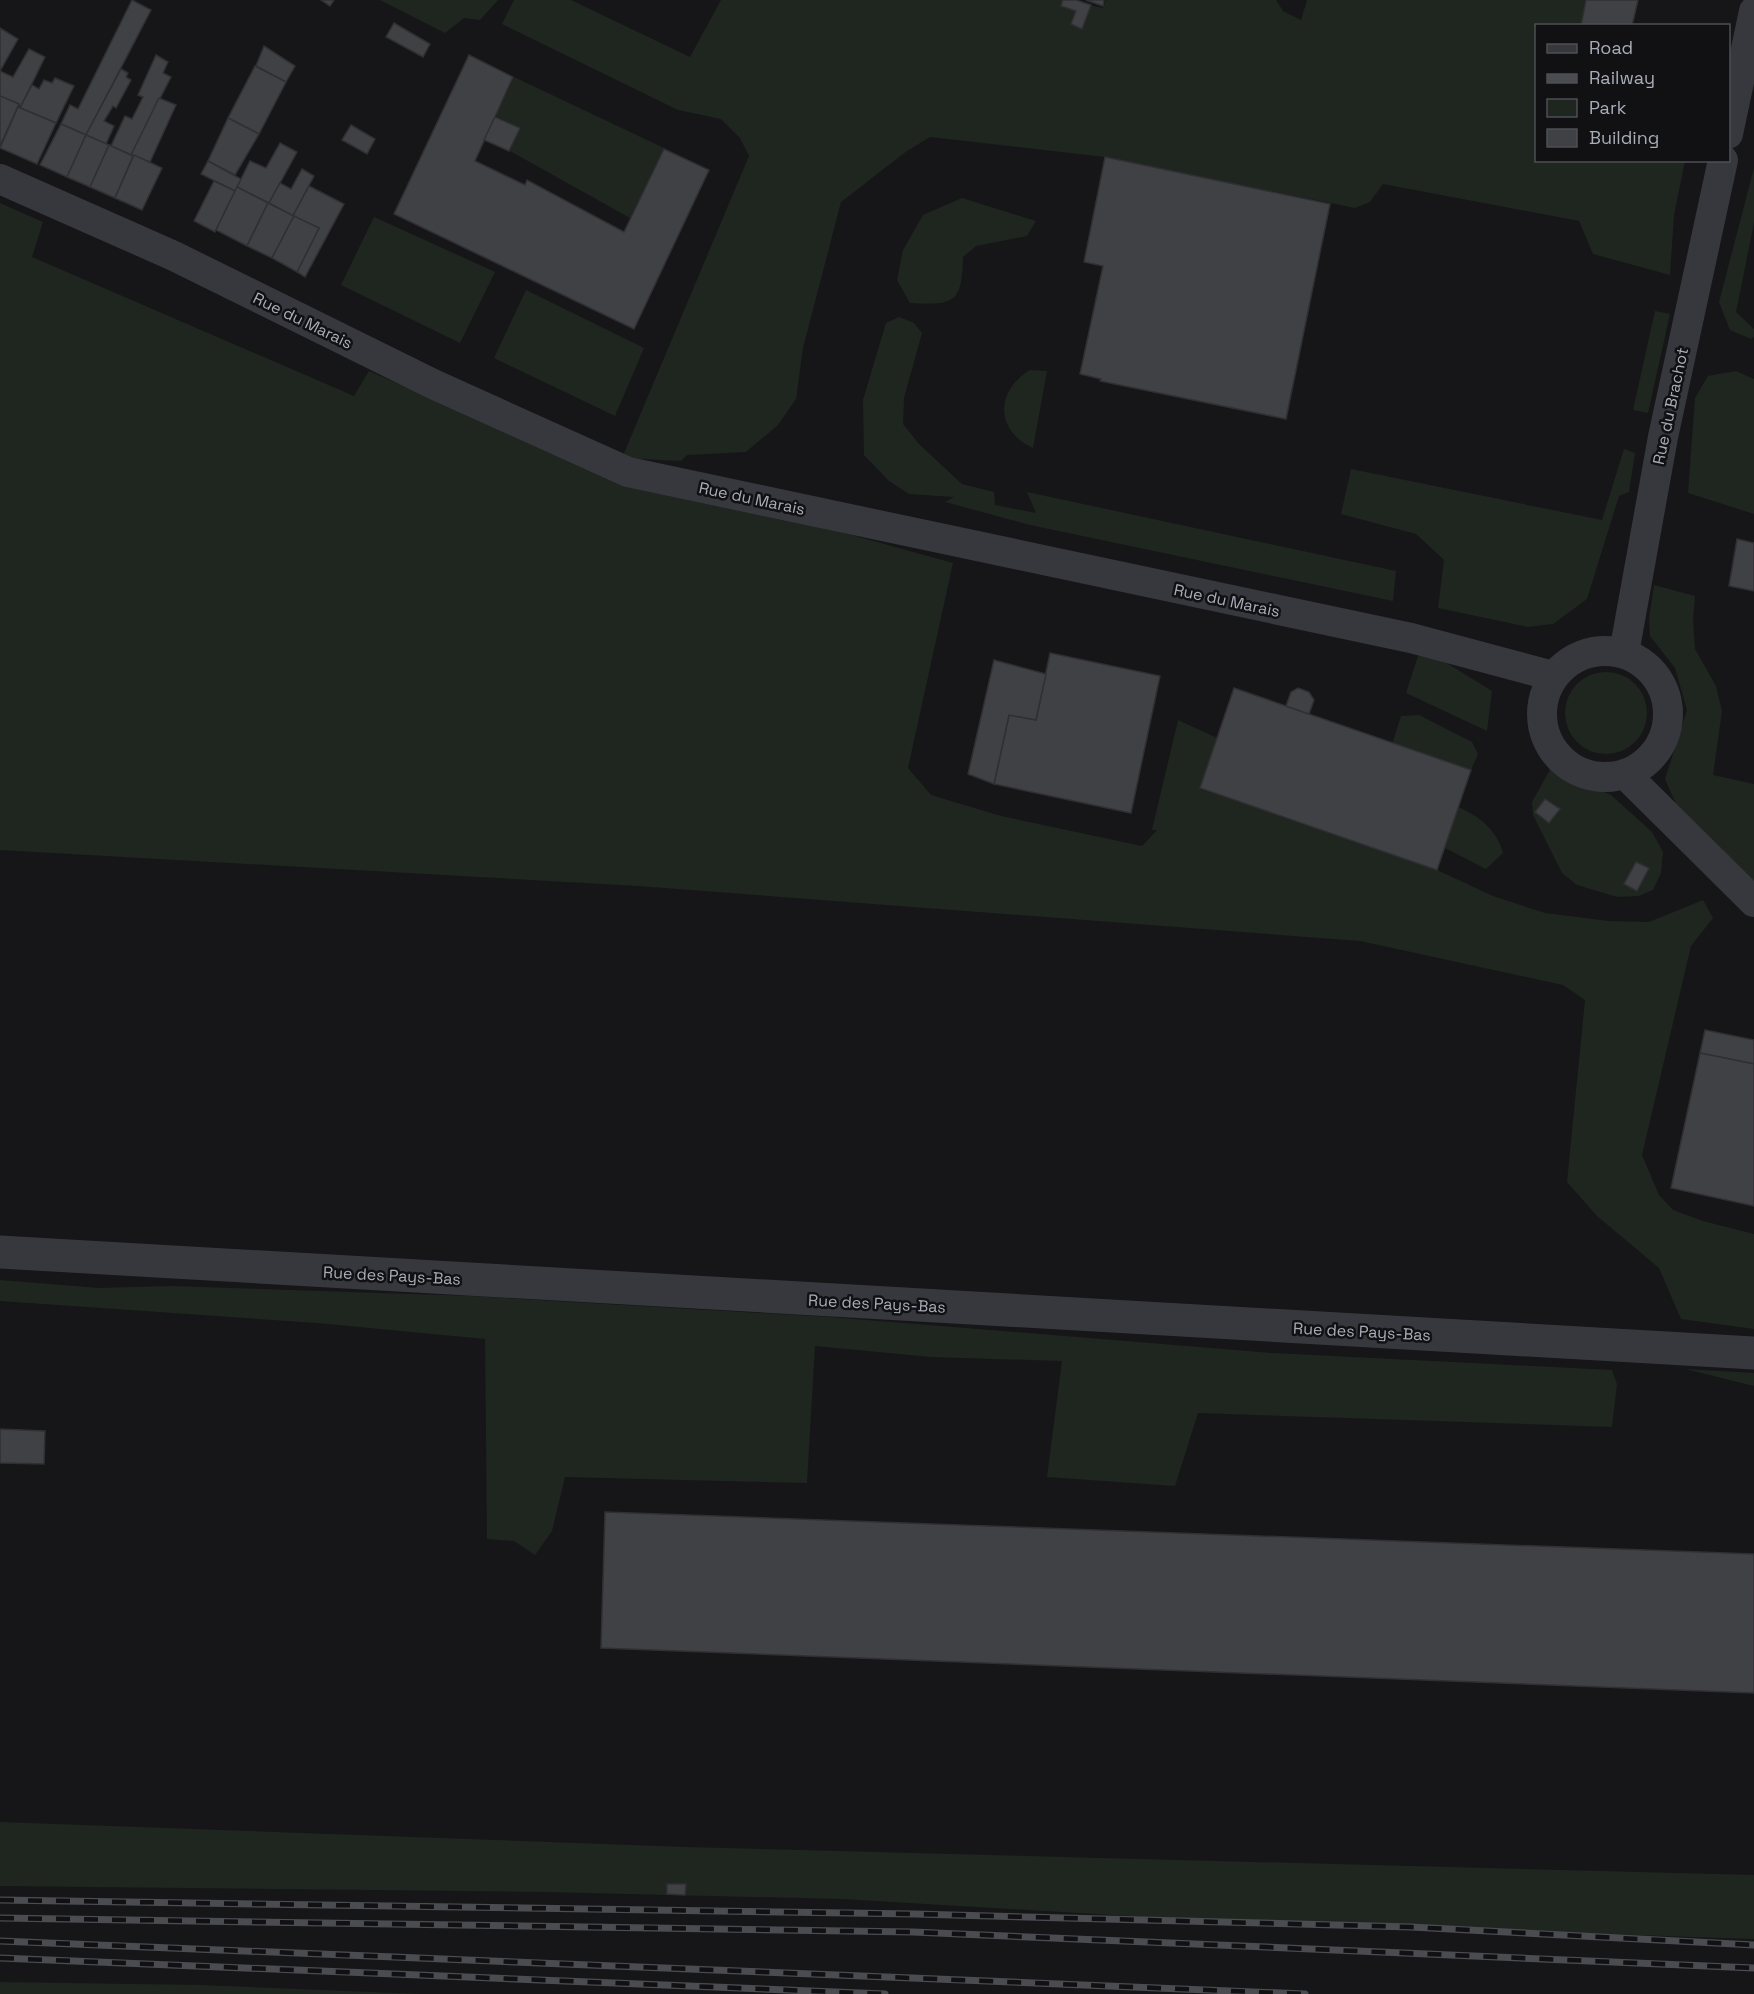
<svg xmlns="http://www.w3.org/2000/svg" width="1754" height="1994" font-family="'Space Grotesk',sans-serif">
<rect width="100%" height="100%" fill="#161618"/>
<!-- green -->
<g fill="#1e261f">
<polygon points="380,0 498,0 480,20 464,18 445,33"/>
<polygon points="514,0 571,0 690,57 721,0 1069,0 1103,8 1106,0 1276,0 1283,11 1301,20 1307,0 1586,0 1581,25 1536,26 1536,160 1685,161 1674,215 1670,275 1593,254 1579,221 1383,184 1370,202 1355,208 1105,157 930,137 907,151 841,202 803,348 796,399 778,425 746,452 687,455 681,461 622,458 749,156 740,138 721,119 678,110 502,24"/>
<polygon points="514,77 664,148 630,218 510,151 519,128 496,116"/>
<polygon points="1754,168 1754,223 1736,312 1754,329 1754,337 1751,339 1730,330 1719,302"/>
<path d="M962,198l74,23 -9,15 -51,10 -13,11c-1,47 -9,48 -53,46l-13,-23 6,-30 20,-35z"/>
<polygon points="0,203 43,222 32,257 354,396 369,371 612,476 830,529 953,563 908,768 931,795 1001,816 1142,846 1157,830 1152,830 1178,720 1217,738 1200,789 1437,870 1493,896 1545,913 1609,921 1649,922 1703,900 1713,918 1691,946 1642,1155 1659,1195 1673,1210 1703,1221 1754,1234 1754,1329 1681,1319 1659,1268 1597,1216 1567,1182 1585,1000 1563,985 1360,941 638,886 0,850"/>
<polygon points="374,217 495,272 460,343 341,285"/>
<polygon points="526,290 644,348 615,416 494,358"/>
<polygon points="1655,311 1670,314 1648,413 1633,410"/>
<polygon points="899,317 914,323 922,333 904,398 903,424 919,444 962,484 994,492 995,505 1036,513 1027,492 1396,571 1393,601 1030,525 945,502 954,497 909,494 889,481 864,455 863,400 886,323"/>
<path d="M1030,370l17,1 -14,77c-38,-17 -38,-57 -3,-78z"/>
<polygon points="1736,371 1754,379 1754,514 1688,493 1695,398 1708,376"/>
<polygon points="1624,449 1635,453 1629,492 1619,496 1587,599 1553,624 1528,627 1438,608 1444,560 1416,534 1341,514 1351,469 1602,520"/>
<polygon points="1654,585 1695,596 1693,619 1695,649 1716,686 1722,711 1713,775 1754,784 1754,882 1676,804 1665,779 1687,710 1675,668 1650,636 1649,619"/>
<polygon points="1432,654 1492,691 1487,731 1406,693 1418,656"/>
<circle cx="1606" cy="713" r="41"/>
<polygon points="1419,715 1472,742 1478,754 1471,770 1392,744 1401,716"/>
<polygon points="1551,768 1611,795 1652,832 1663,852 1661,873 1653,890 1639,896 1617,897 1577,885 1562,873 1533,815 1532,802"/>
<path d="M1458,807c22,9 39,24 45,46l-17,16 -41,-21z"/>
<polygon points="0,1280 99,1288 170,1286 471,1296 830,1317 1273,1353 1612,1370 1617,1384 1612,1427 1198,1413 1175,1486 1047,1477 1062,1361 931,1357 815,1346 807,1483 565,1477 552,1531 535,1555 514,1541 487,1539 485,1339 317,1323 0,1301"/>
<polygon points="1685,1369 1754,1373 1754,1386"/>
<polygon points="0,1822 685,1847 1754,1875 1754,1939 1230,1922 843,1899 545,1892 0,1886"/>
<polygon points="0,1982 201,1985 421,1994 0,1994"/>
</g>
<!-- building -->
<g fill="#404145" stroke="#303034" stroke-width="1.5">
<polygon points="132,0 151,10 86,135 61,124 70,105 78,109"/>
<polygon points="321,0 334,0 330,6"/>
<polygon points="1063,0 1076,0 1091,5 1082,29 1071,24 1076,11 1061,6"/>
<polygon points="1086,0 1104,0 1103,6"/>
<polygon points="1586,0 1638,0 1632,26 1581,26"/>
<polygon points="394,23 430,44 423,57 386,37"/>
<polygon points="0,28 18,39 0,71"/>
<polygon points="264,46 295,66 286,82 256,66"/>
<polygon points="29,49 45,57 20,108 19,104 0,96 0,71 13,77"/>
<polygon points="156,55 168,62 163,73 171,77 131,155 111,146 125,116 132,119 143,97 138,95"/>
<polygon points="469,55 513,77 475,161 525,185 527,180 624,232 664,149 709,170 634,329 394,214"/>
<polygon points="255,66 286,82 259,134 228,118"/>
<polygon points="121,69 128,73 126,77 131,80 116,108 113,106 104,121 114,126 106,144 86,135"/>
<polygon points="55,78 74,86 56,123 20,108 32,85 39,89 44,80 52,83"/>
<polygon points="0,96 19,104 0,146"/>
<polygon points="159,98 176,105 150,162 131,155"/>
<polygon points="18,107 56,123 37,164 0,148"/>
<polygon points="495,117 520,128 509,151 484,140"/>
<polygon points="228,118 259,134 235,175 208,161"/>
<polygon points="61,124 86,135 67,177 40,165"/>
<polygon points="351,125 375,139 367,154 342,140"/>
<polygon points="86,135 109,145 90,187 67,177"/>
<polygon points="280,143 297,152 269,203 237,187 250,161 266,168"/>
<polygon points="109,145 133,156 115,198 90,187"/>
<polygon points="134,155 162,168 142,210 115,198"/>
<polygon points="1105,157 1330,204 1286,419 1100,381 1101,379 1080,374 1103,266 1084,262"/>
<polygon points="208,161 241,179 235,191 201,174"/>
<polygon points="302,169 314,176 293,216 269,203 280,183 291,189"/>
<polygon points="214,181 235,191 215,232 194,221"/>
<polygon points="309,186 344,204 305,277 297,272 319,228 293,216"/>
<polygon points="237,187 268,203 247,246 216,230"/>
<polygon points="268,203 294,216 272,258 247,246"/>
<polygon points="294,216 319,228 297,272 272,258"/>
<polygon points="1737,539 1754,543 1754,591 1729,586"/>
<polygon points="1050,653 1160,676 1131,813 994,784 1009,715 1036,720"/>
<polygon points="994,660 1046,674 1036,720 1009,715 994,784 968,774"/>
<polygon points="1234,688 1471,770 1437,870 1200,788"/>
<polygon points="1298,688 1309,692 1314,700 1309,714 1286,706 1291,692"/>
<polygon points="1545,799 1560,809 1549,823 1535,812"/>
<polygon points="1636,862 1649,868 1637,891 1624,884"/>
<polygon points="1705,1030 1754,1040 1754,1064 1700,1053"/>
<polygon points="1700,1053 1754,1064 1754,1206 1671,1188"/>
<polygon points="0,1429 45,1431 44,1464 0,1463"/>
<polygon points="605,1512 1754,1554 1754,1693 601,1648"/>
<polygon points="667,1884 686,1884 685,1895 667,1894"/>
</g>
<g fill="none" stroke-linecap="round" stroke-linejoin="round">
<!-- minor -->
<g stroke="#37383d" stroke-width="30">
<polyline points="1728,134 1754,11"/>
<polyline points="0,179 174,256 433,384 628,472 1411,638 1553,676"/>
<circle cx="1605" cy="714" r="63"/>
<polyline points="1624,653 1663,437 1723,160"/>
<polyline points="1626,775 1754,902"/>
</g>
<!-- tertiary -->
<polyline stroke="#37383d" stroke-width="33" points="0,1252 1754,1353"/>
<!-- rail casing -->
<g stroke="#4a4c52" stroke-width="7">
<g id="rail">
<polyline points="0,1900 915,1914 1411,1927 1754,1945"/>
<polyline points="0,1918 913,1932 1754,1968"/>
<polyline points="0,1941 1305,1994"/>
<polyline points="0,1958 885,1994"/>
</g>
</g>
<!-- rail -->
<use href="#rail" stroke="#111113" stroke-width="4.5" stroke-dasharray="14" stroke-linecap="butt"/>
</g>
<g text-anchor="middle" stroke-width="5" stroke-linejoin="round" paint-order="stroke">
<!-- street labels -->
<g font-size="16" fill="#a8adb8" stroke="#111113">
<text transform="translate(303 320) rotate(26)" y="6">Rue du Marais</text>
<text transform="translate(1670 406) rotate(-78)" y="6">Rue du Brachot</text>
<text transform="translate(752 498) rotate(12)" y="6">Rue du Marais</text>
<text transform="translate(1227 600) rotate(12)" y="6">Rue du Marais</text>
<text transform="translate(392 1275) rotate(3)" y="6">Rue des Pays-Bas</text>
<text transform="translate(877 1303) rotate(3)" y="6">Rue des Pays-Bas</text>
<text transform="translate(1362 1331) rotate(3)" y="6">Rue des Pays-Bas</text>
</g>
</g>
<!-- legend -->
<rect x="1535" y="24" width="195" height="138" fill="#111113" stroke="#4d4f55" stroke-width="1.5"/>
<rect x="1547" y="44" width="30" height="9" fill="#37383d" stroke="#4d4f55" stroke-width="1.5"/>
<text x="1589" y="54" font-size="18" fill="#a8adb8">Road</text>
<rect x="1547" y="74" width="30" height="9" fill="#4a4c52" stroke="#4d4f55" stroke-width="1.5"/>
<text x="1589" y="84" font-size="18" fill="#a8adb8">Railway</text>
<rect x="1547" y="99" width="30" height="18" fill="#1e261f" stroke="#4d4f55" stroke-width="1.5"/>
<text x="1589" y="114" font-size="18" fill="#a8adb8">Park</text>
<rect x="1547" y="129" width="30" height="18" fill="#404145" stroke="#4d4f55" stroke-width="1.5"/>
<text x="1589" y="144" font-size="18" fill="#a8adb8">Building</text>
</svg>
